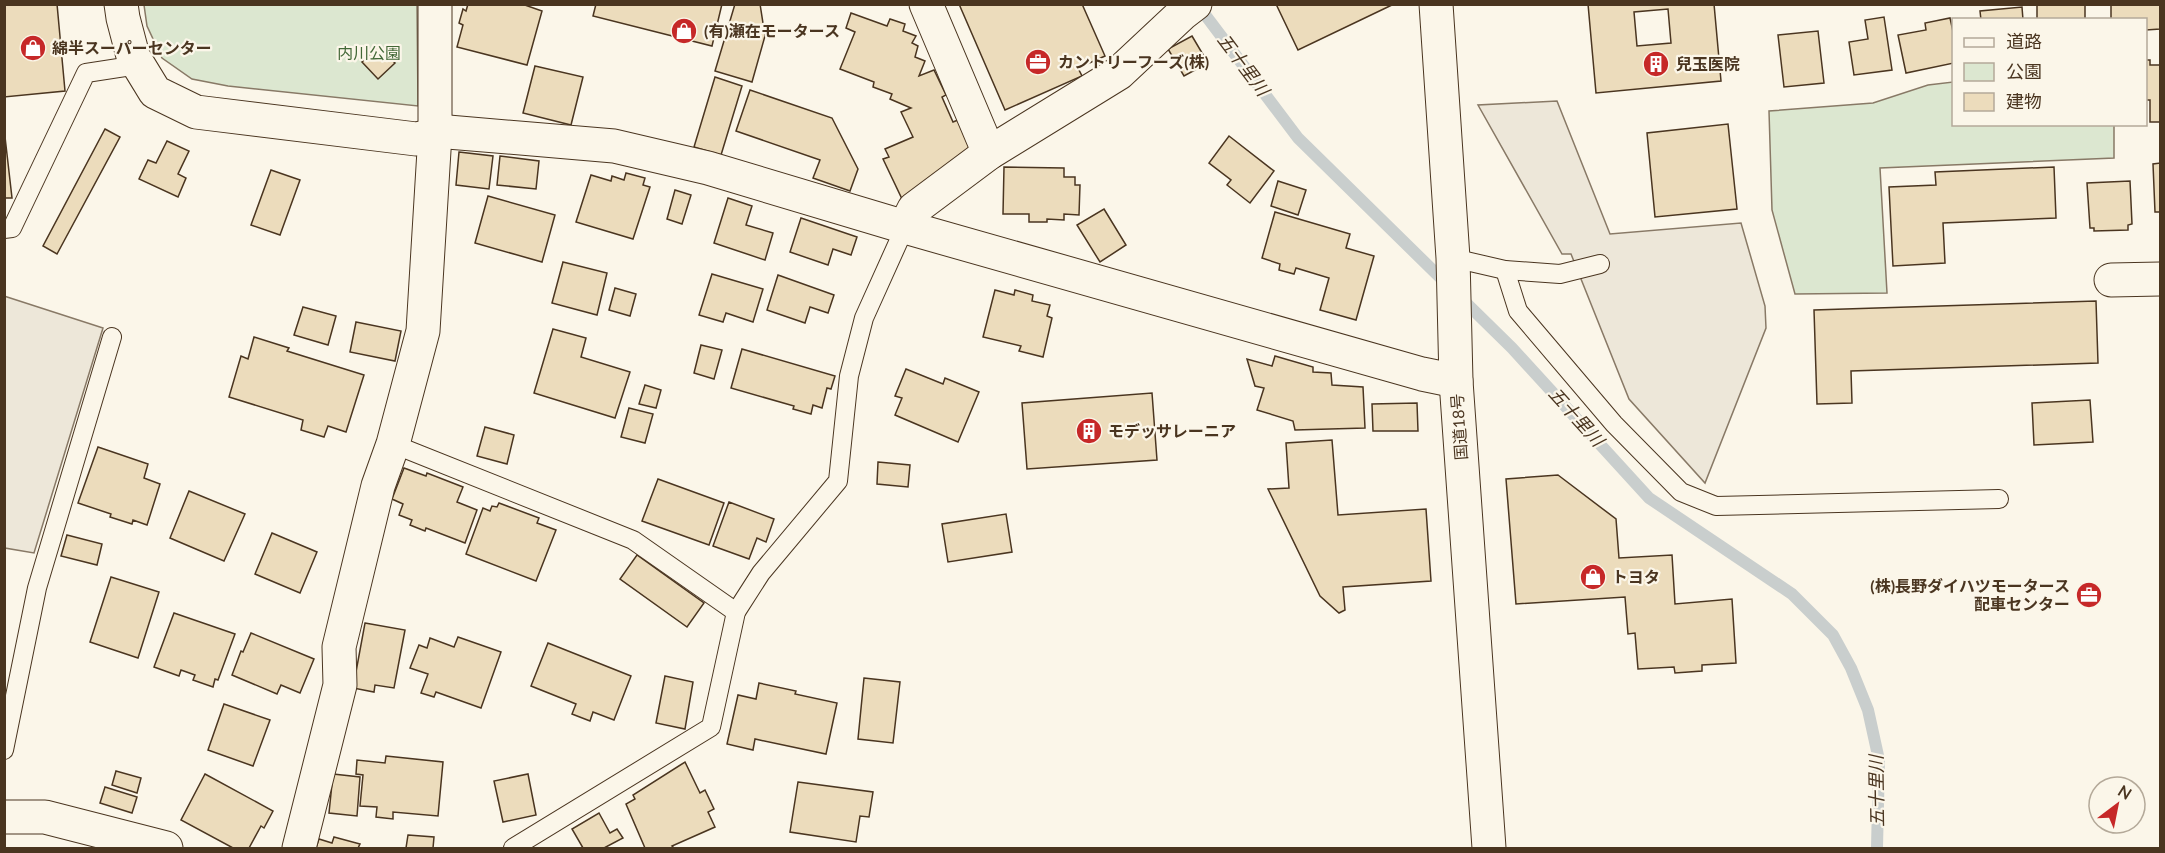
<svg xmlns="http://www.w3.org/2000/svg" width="2165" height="853" font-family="Lato,'Noto Sans JP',sans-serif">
<rect width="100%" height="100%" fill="#fbf6e9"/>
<!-- green -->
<g fill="#dce7d0" stroke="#887966" stroke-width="1.5">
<polygon points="144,5 417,5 418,106 228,86 192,79 162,58 147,26"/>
<polygon points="1953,82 1954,124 2114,125 2114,158 1880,168 1887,293 1795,294 1772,210 1769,111 1873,103 1928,85"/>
</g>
<!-- parking -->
<g fill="#ede7d9" stroke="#887966" stroke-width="1.5">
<polygon points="1557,101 1610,234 1741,223 1765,306 1766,328 1705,483 1629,399 1571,254 1562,254 1478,105"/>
<polygon points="4,296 103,328 34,553 5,548"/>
</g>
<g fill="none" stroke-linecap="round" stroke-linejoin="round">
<!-- stream -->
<polyline stroke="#c9cecd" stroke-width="12" points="1197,4 1298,138 1512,348 1649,498 1792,594 1833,635 1851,668 1868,710 1879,760 1877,848"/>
</g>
<!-- building -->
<g fill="#ecdcbc" stroke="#4a3520" stroke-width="1.5" fill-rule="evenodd">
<polygon points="4,4 57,4 65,91 4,97"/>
<polygon points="468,4 522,4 542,11 527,65 457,47 463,25 459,23 463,9 466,11"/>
<polygon points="596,4 722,4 712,46 593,16"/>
<polygon points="735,4 760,4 765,36 752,82 715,71"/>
<polygon points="959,4 1082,4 1105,56 1078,68 1082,76 1005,110"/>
<polygon points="1276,4 1394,4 1298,50"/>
<path d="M1588,4h126l7,77 -125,12zM1668,9l3,34 -34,3 -3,-34z"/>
<rect x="2037" y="4" width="48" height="16"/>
<polygon points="2111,4 2160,4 2160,29 2146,30 2146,20 2111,20"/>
<polygon points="2022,7 2023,20 1981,20 1980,11"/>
<polygon points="851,13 887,26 890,19 905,24 903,31 916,36 912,43 918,46 915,57 925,61 919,76 934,70 946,95 942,97 953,122 958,120 970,147 903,201 883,159 889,157 885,149 913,137 901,112 911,108 890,99 892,94 873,87 874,82 840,69 855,32 846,28"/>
<polygon points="1884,17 1892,70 1854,75 1849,42 1868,39 1865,20"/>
<polygon points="1950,18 1954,36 1954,63 1906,73 1898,35 1926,30 1925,23"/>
<polygon points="1818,31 1824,83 1784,87 1778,35"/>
<polygon points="1192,36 1208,63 1184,76 1168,49"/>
<polygon points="378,46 395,63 378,79 362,62"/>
<polygon points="2146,60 2150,60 2150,65 2160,65 2160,122 2150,122 2150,100 2146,100"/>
<polygon points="535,66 583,77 571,125 523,113"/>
<polygon points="715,77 742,86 721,155 694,147"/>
<polygon points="750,90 832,118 858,169 850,191 813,178 820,160 736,131"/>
<polygon points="1728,124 1737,209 1655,217 1647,133"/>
<polygon points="4,128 12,198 4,198"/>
<polygon points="105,129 120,137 57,254 43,246"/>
<polygon points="1229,136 1274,171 1250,203 1227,185 1231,180 1209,163"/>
<polygon points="167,141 189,151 178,174 186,178 178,197 139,179 148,160 156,163"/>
<polygon points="459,152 493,156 489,189 456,185"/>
<polygon points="500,156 539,161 536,189 497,185"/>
<polygon points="2160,163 2160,212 2155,212 2153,164"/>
<polygon points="1004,167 1064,168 1064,177 1075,177 1075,185 1080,185 1079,215 1064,214 1064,220 1047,219 1047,222 1029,222 1029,214 1003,214"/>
<polygon points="2054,167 2056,218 1943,223 1945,263 1893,266 1889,187 1936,185 1935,172"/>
<polygon points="271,170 300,180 280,235 251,225"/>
<polygon points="626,173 645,178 643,185 650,187 633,239 576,222 591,175 611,181 612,176 624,180"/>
<polygon points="1278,181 1306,190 1298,215 1271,206"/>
<polygon points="2130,181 2132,224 2128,225 2128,230 2094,231 2094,228 2090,228 2087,183"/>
<polygon points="675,190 691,195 682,224 667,219"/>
<polygon points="488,196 555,215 542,262 475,243"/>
<polygon points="728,198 752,206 746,225 773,233 765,260 714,243"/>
<polygon points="1104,209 1126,245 1100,262 1077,225"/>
<polygon points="1275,212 1350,234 1346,248 1374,256 1356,320 1320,310 1329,278 1296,268 1294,274 1279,270 1280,264 1262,258"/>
<polygon points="801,218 857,237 851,255 833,249 828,265 790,252"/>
<polygon points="563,262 607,273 597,315 552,303"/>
<polygon points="712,274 763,289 753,322 726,313 723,322 699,315"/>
<polygon points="778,275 834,295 828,313 810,307 805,323 767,310"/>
<polygon points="615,288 636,294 630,316 609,310"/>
<polygon points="995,290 1014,295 1015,290 1033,295 1032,301 1050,305 1047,316 1052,318 1043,357 1019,351 1021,346 983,337"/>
<polygon points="2096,301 2098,363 1851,371 1852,403 1817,404 1814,310"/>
<polygon points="303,307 336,316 328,345 294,335"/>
<polygon points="356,322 401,331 395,361 350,352"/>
<polygon points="553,329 586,338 581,357 630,372 615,418 534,393"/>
<polygon points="254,337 289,348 287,351 364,375 346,432 328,426 324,437 301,430 303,420 229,397 241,356 248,359"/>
<polygon points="701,345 722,350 714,379 694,373"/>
<polygon points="742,349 835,376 831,389 827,388 822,408 813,405 811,414 793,409 794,406 731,388"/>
<polygon points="1275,356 1313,367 1313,372 1331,373 1332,385 1363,387 1365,428 1295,430 1293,421 1257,410 1264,388 1255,386 1247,359 1272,366"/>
<polygon points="906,369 943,384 945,378 979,392 958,442 895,415 902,398 895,396"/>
<polygon points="645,385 661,390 656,408 639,404"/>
<polygon points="1152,393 1157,460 1027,469 1022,403"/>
<polygon points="2090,400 2093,442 2034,445 2032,403"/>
<polygon points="1417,403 1418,431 1373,431 1372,404"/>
<polygon points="629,408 653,414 645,443 621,437"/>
<polygon points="485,427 514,435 507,464 477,456"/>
<polygon points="1332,440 1338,515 1426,509 1431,581 1343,587 1345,610 1339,613 1320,596 1268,489 1289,488 1286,443"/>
<polygon points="98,447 148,464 144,478 160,484 147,525 133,520 132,524 110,517 111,514 78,503"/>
<polygon points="878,462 910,465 908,487 877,484"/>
<polygon points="404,468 426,476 427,473 463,487 457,502 477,510 465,543 426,528 425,531 410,525 412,520 399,515 403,504 392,499"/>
<polygon points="1558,475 1616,519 1619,558 1672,555 1675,604 1732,599 1736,663 1702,665 1702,671 1675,673 1674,667 1638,669 1635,633 1628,634 1625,597 1516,604 1506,479"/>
<polygon points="658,479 724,503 709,545 642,521"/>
<polygon points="189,491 245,514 224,561 170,538"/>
<polygon points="729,502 774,519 766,542 757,538 749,559 713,546"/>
<polygon points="499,503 539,518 537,523 556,530 536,581 466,554 483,508 490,511 492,506 497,507"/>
<polygon points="1006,514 1012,552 948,562 942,524"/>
<polygon points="272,533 317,552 300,593 255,574"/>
<polygon points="67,535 102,544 97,565 61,556"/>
<polygon points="637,555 704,603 687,627 620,579"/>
<polygon points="111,577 159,592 138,658 90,642"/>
<polygon points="174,613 235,634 218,680 215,679 213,687 193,680 195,675 181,670 179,676 154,667"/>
<polygon points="365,623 405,630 394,688 375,685 374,692 353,688"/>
<polygon points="251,633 314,659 300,693 281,685 277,694 232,675 241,651 243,652"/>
<polygon points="458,637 501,652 481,708 436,692 434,697 421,693 428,674 410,668 419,645 427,648 430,638 454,647"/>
<polygon points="548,643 631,676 614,720 593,712 590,721 572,714 576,704 531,686"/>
<polygon points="665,676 693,682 685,729 656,723"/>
<polygon points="864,678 900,682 893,743 858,739"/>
<polygon points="759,683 796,691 795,694 837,703 826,754 755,739 753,750 727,744 738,695 756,699"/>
<polygon points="224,704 270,720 253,766 208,750"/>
<polygon points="386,756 443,762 438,816 393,812 393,819 376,817 377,807 360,806 363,775 356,774 357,760 385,763"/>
<polygon points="685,762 700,793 705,790 714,809 708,812 715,827 672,846 674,848 645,848 626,804 635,799 633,795"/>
<polygon points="116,771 141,778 137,793 112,785"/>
<polygon points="205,774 273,811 264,828 261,826 249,848 233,848 181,820"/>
<polygon points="333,774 360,777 357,816 329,813"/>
<polygon points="528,774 536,815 503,822 494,781"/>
<polygon points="798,782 873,792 869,817 860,816 856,842 790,832"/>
<polygon points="105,787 137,797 132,813 100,803"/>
<polygon points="599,813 610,833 617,829 623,838 604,848 583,848 572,829"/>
<polygon points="408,835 434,837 433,848 406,848"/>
<polygon points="334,837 360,844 358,848 316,848 319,839 332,843"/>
</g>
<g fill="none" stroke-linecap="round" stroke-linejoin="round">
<!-- lane casing -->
<g stroke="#4a3520" stroke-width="20">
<g id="lane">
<polyline points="4,229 12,228 86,73 138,65"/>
<polyline points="1453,258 1505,270 1560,274 1600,264"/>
<polyline points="1505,270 1518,311 1614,424 1681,492 1716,506 1999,499"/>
<polyline points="393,444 633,540 736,612"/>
<polyline points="4,750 37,588 112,337"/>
<polyline points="513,848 711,727 736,612 761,573 838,481 849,376 864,318 905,227"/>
</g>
</g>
<!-- street casing -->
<g stroke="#4a3520" stroke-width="35">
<g id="street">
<polyline points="121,4 123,18 133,56 155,92 196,112 416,139 448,132 614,146 708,168 905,227 1422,374 1456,381"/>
<polyline points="926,4 989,153"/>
<polyline points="905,227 914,209 989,153 1119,73 1182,14 1195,4"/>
<polyline points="2111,280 2160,279"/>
<polyline points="4,817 45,817 166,848"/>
<polyline points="299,848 340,685 339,647 378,486 393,444 423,331 435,134 435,4"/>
</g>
</g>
<!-- highway casing -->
<g stroke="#4a3520" stroke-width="35">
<polyline id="highway" points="1436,4 1453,258 1456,381 1489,848"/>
</g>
<!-- lane -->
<use href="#lane" stroke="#fbf6e9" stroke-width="18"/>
<!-- street -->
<use href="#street" stroke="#fbf6e9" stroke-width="33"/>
<!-- highway -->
<use href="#highway" stroke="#fbf6e9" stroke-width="33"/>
</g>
<!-- icons -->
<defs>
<g id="shop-disc" transform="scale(1.35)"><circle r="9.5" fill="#c62828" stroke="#fbf6e9"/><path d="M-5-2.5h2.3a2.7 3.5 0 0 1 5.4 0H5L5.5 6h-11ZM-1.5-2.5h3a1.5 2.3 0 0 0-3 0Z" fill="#fff"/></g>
<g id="office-disc" transform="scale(1.35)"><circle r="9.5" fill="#c62828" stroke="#fbf6e9"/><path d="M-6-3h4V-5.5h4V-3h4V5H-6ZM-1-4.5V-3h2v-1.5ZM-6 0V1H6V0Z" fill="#fff"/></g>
<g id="building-disc" transform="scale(1.35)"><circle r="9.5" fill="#c62828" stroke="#fbf6e9"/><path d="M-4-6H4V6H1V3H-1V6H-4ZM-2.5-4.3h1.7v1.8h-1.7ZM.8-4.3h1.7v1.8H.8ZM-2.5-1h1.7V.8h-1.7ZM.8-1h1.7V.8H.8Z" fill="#fff"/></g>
</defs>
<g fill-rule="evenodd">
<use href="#shop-disc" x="684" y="31"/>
<use href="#shop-disc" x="33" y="48"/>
<use href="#office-disc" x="1038" y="62"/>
<use href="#building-disc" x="1656" y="64"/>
<use href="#building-disc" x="1089" y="431"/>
<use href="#shop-disc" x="1593" y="577"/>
<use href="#office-disc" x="2089" y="595"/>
</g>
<g text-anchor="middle" stroke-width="4.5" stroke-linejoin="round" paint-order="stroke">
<!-- poi labels -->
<g font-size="16" font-weight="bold" fill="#4a3520" stroke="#fbf6e9" text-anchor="start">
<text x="704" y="37">(有)瀬在モータース</text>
<text x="52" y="54">綿半スーパーセンター</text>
<text x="1058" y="68">カントリーフーズ(株)</text>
<text x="1676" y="70">兒玉医院</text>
<text x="1108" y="437">モデッサレーニア</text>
<text x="1612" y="583">トヨタ</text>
<text x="2070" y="592" text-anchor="end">(株)長野ダイハツモータース<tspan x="2070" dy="18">配車センター</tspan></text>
</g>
<!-- park labels -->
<g font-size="16" fill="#436837" stroke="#fbf6e9">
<text x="369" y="59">内川公園</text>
</g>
<!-- street labels -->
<g font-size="16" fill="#4a3520" stroke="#fbf6e9">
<text transform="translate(1459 427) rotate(-94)" y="6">国道18号</text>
</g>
<!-- water labels -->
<g font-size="18" font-style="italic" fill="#4a3520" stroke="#fbf6e9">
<text transform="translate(1243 65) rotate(53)" y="6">五十里川</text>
<text transform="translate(1576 417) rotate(48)" y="6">五十里川</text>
<text transform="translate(1877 791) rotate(-91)" y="6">五十里川</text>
</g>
</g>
<!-- border -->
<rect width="2165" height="853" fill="none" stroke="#4a3520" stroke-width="12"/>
<!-- legend -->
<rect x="1952" y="18" width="195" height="108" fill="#fbf6e9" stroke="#b4a999" stroke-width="1.5"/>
<rect x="1964" y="38" width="30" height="9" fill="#fbf6e9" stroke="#b4a999" stroke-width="1.5"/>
<text x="2006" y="48" font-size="18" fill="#4a3520">道路</text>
<rect x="1964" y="63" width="30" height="18" fill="#dce7d0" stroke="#b4a999" stroke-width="1.5"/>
<text x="2006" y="78" font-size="18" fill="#4a3520">公園</text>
<rect x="1964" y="93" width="30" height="18" fill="#ecdcbc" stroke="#b4a999" stroke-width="1.5"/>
<text x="2006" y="108" font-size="18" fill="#4a3520">建物</text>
<!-- north arrow -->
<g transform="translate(2117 805) rotate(32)"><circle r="28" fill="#fbf6e9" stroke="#b4a999" stroke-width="1.5"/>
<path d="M0-4.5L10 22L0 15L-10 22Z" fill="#c62828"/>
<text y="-9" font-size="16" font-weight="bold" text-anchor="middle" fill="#4a3520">N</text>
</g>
</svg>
